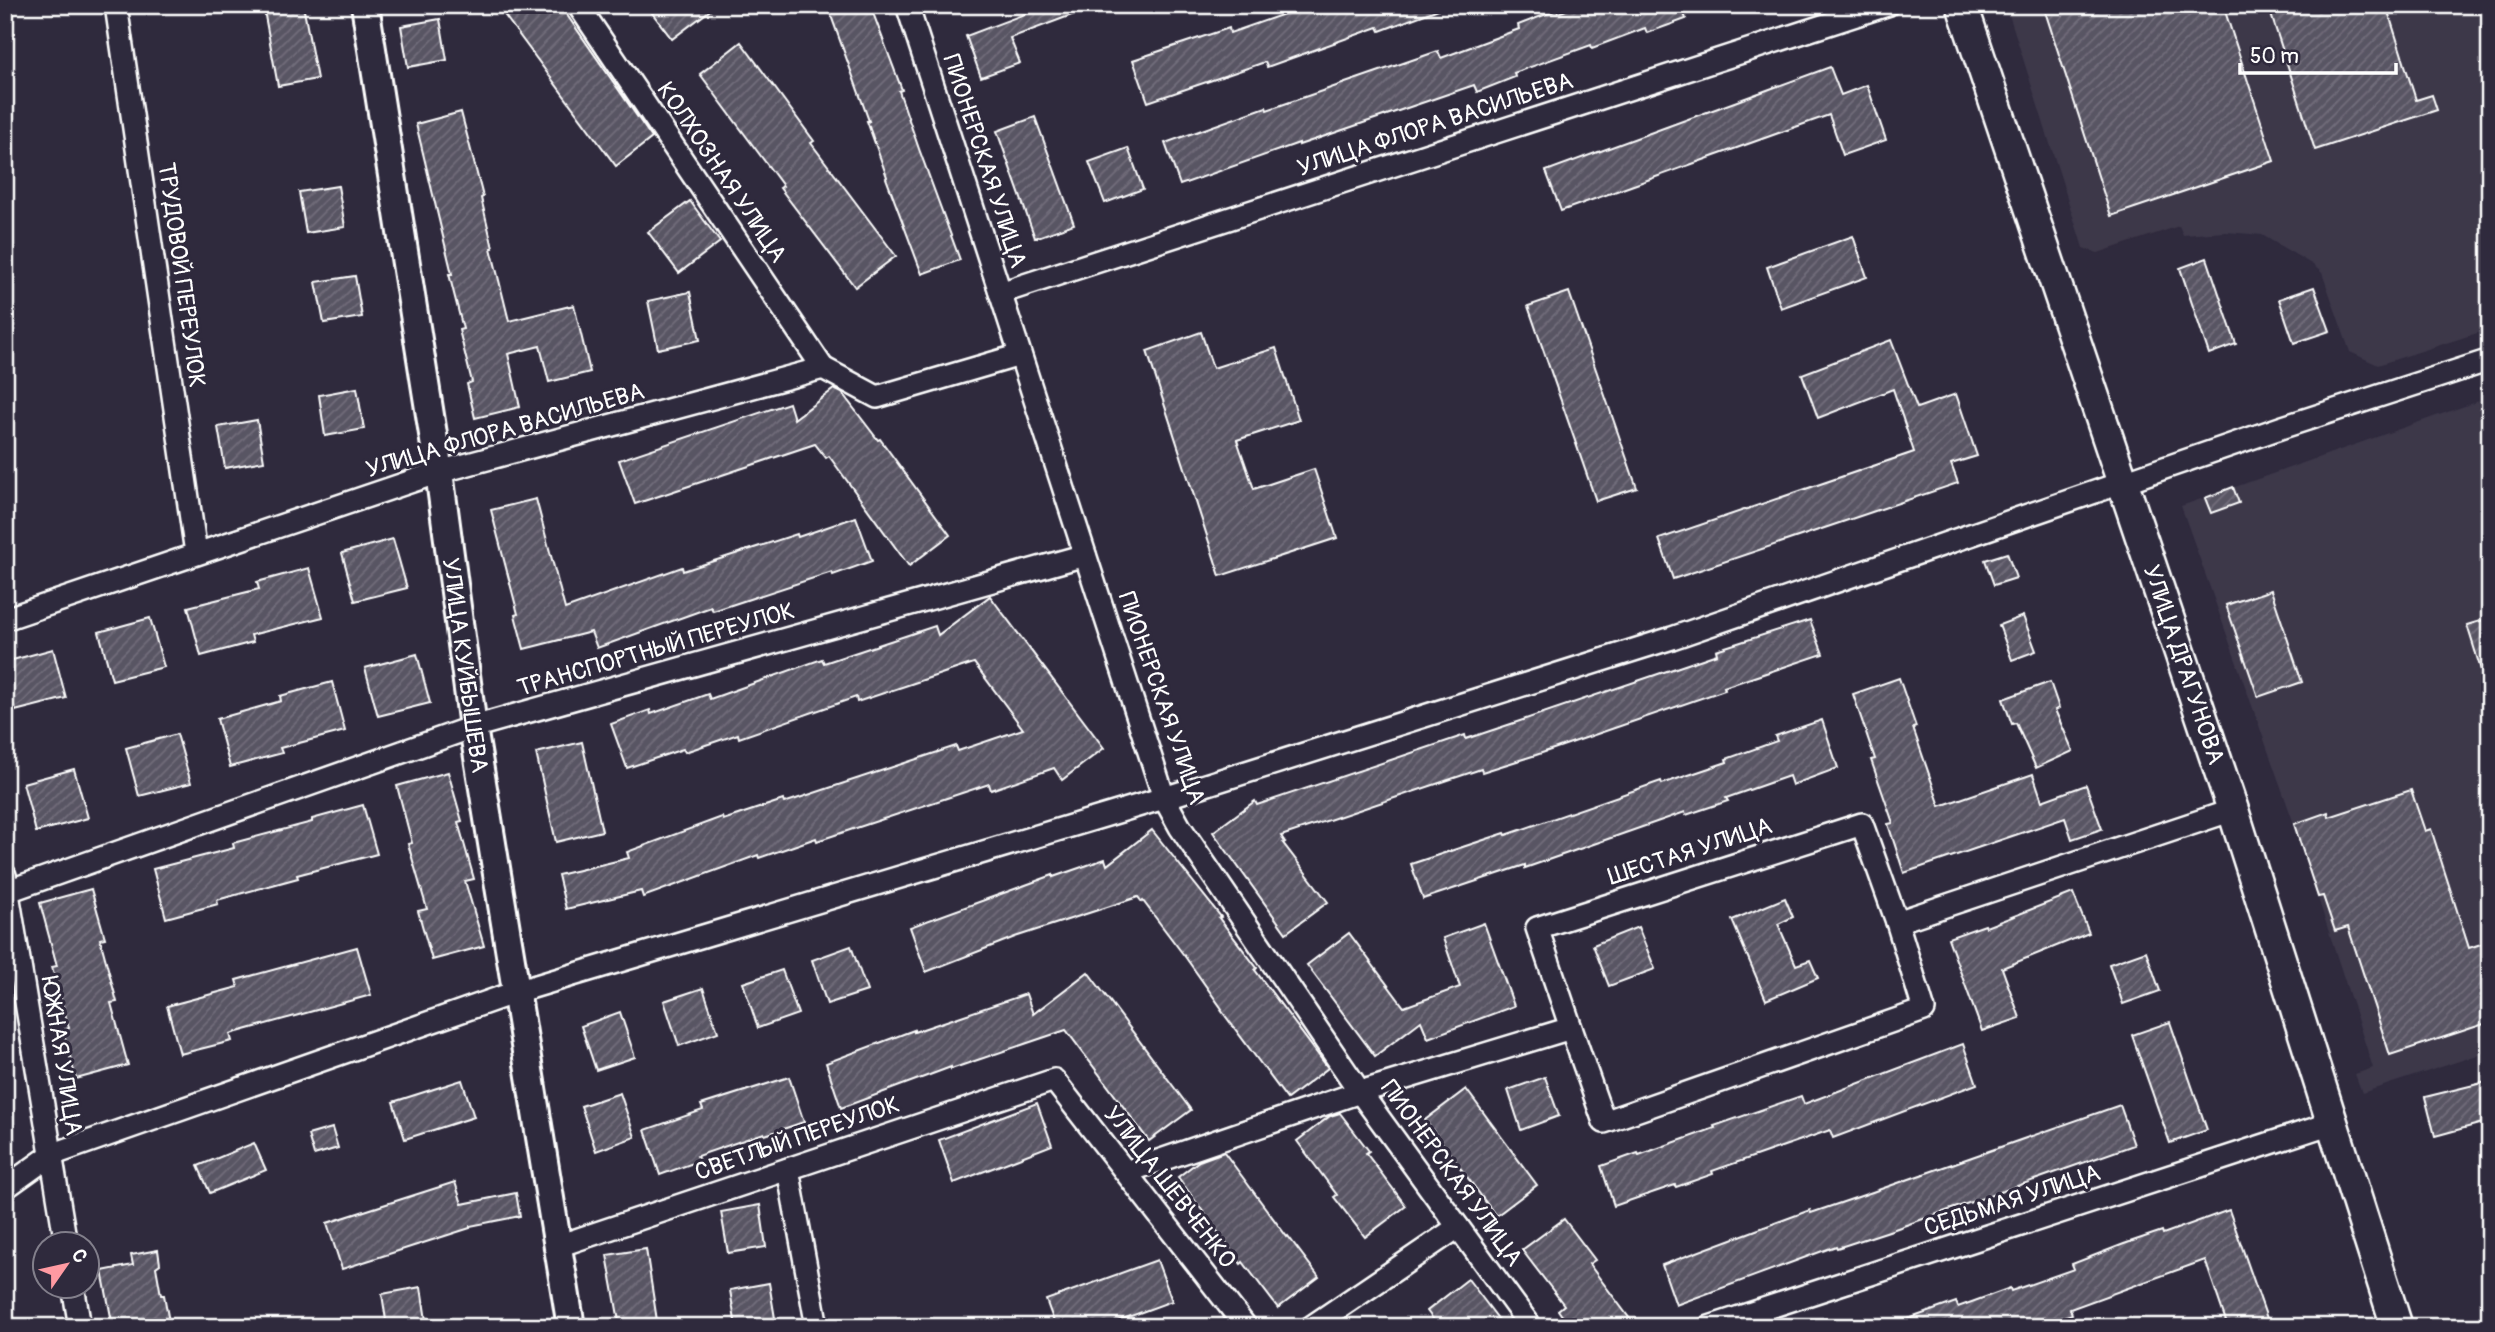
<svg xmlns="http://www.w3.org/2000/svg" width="2495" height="1332" font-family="Pangolin,sans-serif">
<defs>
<pattern id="building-hatch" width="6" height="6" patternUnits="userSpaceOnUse" patternTransform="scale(1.75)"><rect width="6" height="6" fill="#595564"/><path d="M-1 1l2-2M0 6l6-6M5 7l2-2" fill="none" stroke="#726e7b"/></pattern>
</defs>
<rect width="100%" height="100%" fill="#2f2a3d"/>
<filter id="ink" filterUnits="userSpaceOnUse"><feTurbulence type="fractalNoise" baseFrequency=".0143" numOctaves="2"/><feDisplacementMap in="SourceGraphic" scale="14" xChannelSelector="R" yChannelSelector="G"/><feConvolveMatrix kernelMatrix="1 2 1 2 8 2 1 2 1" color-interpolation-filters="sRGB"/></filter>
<g filter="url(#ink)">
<!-- built -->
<g fill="#3c3749">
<polygon points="2006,5 2490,5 2490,329 2378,365 2350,352 2322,273 2313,265 2262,235 2226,232 2183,235 2179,226 2098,253 2083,248"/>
<polygon points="2490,397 2490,1051 2362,1093 2355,1074 2373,1068 2294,824 2181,506"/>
</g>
<!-- building -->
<g fill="url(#building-hatch)" stroke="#fff" stroke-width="2">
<polygon points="263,5 303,5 317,79 278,86"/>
<polygon points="497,5 560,5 652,138 616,166"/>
<polygon points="646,5 717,5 672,39"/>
<polygon points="841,5 870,5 902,90 899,91 919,149 960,260 922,274 886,178 887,177 867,121 869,121 829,10"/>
<polygon points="1028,5 1093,5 1093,7 1010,38 1020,63 981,77 966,36 1030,12"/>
<polygon points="1310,5 1443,5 1444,7 1380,31 1378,27 1267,67 1265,62 1148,102 1133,60 1229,28 1230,33"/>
<polygon points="1580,5 1681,5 1686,19 1647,33 1645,28 1592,48 1591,45 1514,73 1515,77 1477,92 1474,85 1299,145 1299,143 1180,185 1165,143 1266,107 1267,110 1438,51 1441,58 1519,29 1518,25 1557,10 1558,13"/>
<polygon points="2043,5 2223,5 2274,161 2111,216"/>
<polygon points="2268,5 2386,5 2416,100 2432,95 2437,110 2315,150"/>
<polygon points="440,19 447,60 408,67 401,26"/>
<polygon points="741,42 814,141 811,143 896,256 855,287 780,188 783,186 700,74"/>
<polygon points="1830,67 1841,95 1867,85 1886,140 1843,155 1829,115 1561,211 1546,171"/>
<polygon points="461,112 483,197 481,198 493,248 491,248 509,321 574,305 590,372 549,382 540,346 508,354 520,407 475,418 467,384 472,382 459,330 463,329 449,274 452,274 416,124"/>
<polygon points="1035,117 1074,224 1035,238 997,131"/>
<polygon points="1128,148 1143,189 1105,203 1089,162"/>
<polygon points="338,186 345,227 306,233 299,192"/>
<polygon points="690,201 720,242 679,273 648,232"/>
<polygon points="1853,236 1867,277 1781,308 1767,267"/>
<polygon points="2207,258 2236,344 2209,354 2180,268"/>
<polygon points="355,276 362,317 324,323 316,282"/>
<polygon points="2314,287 2330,331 2294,343 2279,299"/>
<polygon points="690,292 700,340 658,349 648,301"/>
<polygon points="1569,292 1637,488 1596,501 1528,306"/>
<polygon points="1201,332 1213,368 1276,348 1299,420 1237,440 1254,489 1314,469 1337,538 1220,576 1147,351"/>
<polygon points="1891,340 1917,408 1956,394 1977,456 1951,464 1958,483 1673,579 1659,539 1914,452 1893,389 1818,418 1802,374"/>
<polygon points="357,388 364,429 325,436 319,395"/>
<polygon points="834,389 842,393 878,440 880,439 950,535 909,566 829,456 826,458 815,444 635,504 619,460 789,403 794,419"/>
<polygon points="257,420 264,461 225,468 218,427"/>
<polygon points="2233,487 2239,503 2211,513 2205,498"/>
<polygon points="536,499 565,609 682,567 683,571 797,534 798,537 856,517 872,561 833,575 832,572 713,611 711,607 597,648 591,632 524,649 515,615 518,614 491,510"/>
<polygon points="393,539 407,588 355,601 342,553"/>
<polygon points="2007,553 2016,578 1994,585 1985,560"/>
<polygon points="309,568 323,617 251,635 253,642 201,656 188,607 259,589 257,582"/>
<polygon points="2271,590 2302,682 2258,697 2226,605"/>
<polygon points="990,596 1104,748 1062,780 1054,768 991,790 989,784 817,841 816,838 759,858 758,855 643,897 641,891 566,909 558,875 629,858 627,852 722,817 723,820 783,800 784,803 956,746 958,751 1023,729 974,663 857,702 856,697 739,738 738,734 685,752 683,749 627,768 611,724 650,710 651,714 708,694 710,699 822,659 824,663 935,626 938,635"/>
<polygon points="2023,616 2036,651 2012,660 1999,625"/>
<polygon points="150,618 164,667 112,680 99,632"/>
<polygon points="2490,618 2490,685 2486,686 2467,625"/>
<polygon points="1810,620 1823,654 1724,687 1725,690 1536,755 1482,772 1481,769 1281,836 1285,842 1283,843 1328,902 1286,933 1213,832 1255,801 1257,805 1465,735 1466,739 1511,724 1717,654 1716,650"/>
<polygon points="53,649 66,698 15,711 5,678 5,662"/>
<polygon points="417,654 430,703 378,716 365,668"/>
<polygon points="1899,678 1916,727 1913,728 1940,806 2033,774 2042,801 2086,785 2102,829 2072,839 2065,818 1904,873 1888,824 1893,823 1871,760 1875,759 1853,694"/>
<polygon points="332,682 345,731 280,748 282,753 230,767 217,719 281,701 280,696"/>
<polygon points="2050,682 2059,708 2055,710 2073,751 2036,768 2016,723 2012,724 2003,699"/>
<polygon points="1822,720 1838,768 1792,785 1789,776 1726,798 1728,801 1686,815 1685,812 1525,868 1525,865 1423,899 1411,864 1505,833 1506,835 1661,781 1662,784 1727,762 1726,759 1777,741 1775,736"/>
<polygon points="177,734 191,783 139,796 126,748"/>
<polygon points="582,742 602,831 556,842 536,753"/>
<polygon points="74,769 88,818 36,832 23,783"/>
<polygon points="448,772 462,821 458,822 474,879 465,881 484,946 432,960 418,911 427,909 408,844 412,843 397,786"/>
<polygon points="2411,790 2425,831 2431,829 2469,948 2490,941 2490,1022 2390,1055 2348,927 2335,931 2323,896 2318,897 2294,824 2328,812 2329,817"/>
<polygon points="363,805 377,854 297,875 298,878 217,900 218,904 166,918 153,869 234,848 233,843 312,822 312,819"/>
<polygon points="1152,830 1221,917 1219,918 1257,968 1255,970 1328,1068 1287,1099 1221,1010 1222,1009 1186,958 1143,901 1142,902 1138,897 1015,937 926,972 910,927 1053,875 1053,877 1105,859 1107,865"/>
<polygon points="91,889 105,938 100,939 117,1002 111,1003 128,1065 76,1079 63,1030 69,1028 52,967 57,966 40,903"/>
<polygon points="2073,893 2089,933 2002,968 2020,1018 1982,1031 1948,938 1985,925 1986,927"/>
<polygon points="1785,898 1793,917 1778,924 1796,965 1810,960 1818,978 1766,1000 1732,920"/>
<polygon points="1484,923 1514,1006 1428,1038 1421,1021 1375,1056 1307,965 1349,933 1404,1007 1460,987 1443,938"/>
<polygon points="1638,927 1655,969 1609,986 1593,945"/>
<polygon points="851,946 867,991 827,1004 812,960"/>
<polygon points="357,947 371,995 230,1034 232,1041 180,1054 167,1006 238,987 236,980"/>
<polygon points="2146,951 2160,991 2123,1004 2109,964"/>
<polygon points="782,970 798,1014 758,1028 743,983"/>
<polygon points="1088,972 1191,1110 1149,1141 1066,1030 951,1069 951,1067 841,1108 826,1063 914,1030 914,1032 1026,994 1033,1014"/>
<polygon points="703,988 718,1032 679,1046 664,1001"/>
<polygon points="620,1012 635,1057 596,1070 581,1026"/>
<polygon points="2170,1022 2207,1130 2170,1143 2132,1035"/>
<polygon points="1963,1044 1977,1084 1833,1138 1830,1130 1712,1171 1713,1174 1676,1187 1675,1185 1614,1206 1601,1166 1638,1153 1639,1155 1715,1128 1714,1126 1801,1096 1804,1104"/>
<polygon points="789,1077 804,1122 765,1135 764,1133 697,1156 699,1161 660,1175 645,1130 703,1110 701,1105"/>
<polygon points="1545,1077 1559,1116 1521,1130 1508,1090"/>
<polygon points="462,1080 474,1117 405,1139 393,1102"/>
<polygon points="2490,1081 2490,1121 2435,1136 2425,1097"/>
<polygon points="1466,1089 1537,1185 1496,1216 1425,1120"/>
<polygon points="620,1093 635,1137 596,1151 581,1106"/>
<polygon points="1037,1103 1052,1145 954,1183 939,1140"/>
<polygon points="2120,1105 2134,1145 1889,1231 1837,1248 1836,1246 1676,1305 1662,1265 1810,1210 1811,1213 1861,1196"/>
<polygon points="1340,1113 1369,1151 1366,1153 1406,1206 1365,1237 1334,1197 1337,1195 1297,1141 1330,1116"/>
<polygon points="332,1128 338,1148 314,1155 308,1135"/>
<polygon points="254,1143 266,1170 210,1193 198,1166"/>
<polygon points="1224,1152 1287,1237 1288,1236 1319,1277 1278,1308 1243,1262 1241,1264 1178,1177 1199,1161"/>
<polygon points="455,1182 462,1204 516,1193 520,1216 470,1226 470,1228 342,1269 327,1223"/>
<polygon points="760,1205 766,1247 728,1253 721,1212"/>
<polygon points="2229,1210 2270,1327 2228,1327 2205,1260 2070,1309 2072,1314 2036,1327 1894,1327 1894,1324 1956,1302 1958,1307 2010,1288 2011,1291 2074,1269 2072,1264 2124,1244 2162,1231 2163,1234"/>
<polygon points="1564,1219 1595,1260 1589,1264 1630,1319 1619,1327 1570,1327 1558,1310 1564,1305 1522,1250"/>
<polygon points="646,1249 658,1327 620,1327 607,1255"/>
<polygon points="158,1250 160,1264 156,1267 161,1295 164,1295 170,1327 113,1327 102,1271 133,1265 131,1255"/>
<polygon points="1157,1260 1172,1301 1101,1327 1056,1327 1046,1300"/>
<polygon points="1468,1279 1499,1320 1490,1327 1439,1327 1427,1311"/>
<polygon points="769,1283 776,1324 736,1327 730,1290"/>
<polygon points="421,1287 427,1327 387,1327 382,1294"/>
</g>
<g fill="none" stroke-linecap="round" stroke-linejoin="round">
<!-- minor casing -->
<g stroke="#fff" stroke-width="26">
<g id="minor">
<polyline points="116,5 196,553"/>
<polyline points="578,5 823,368"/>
<polyline points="907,5 1164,798 1180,827 1360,1092 1531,1327"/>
<polyline points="1000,293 1887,5"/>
<polyline points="5,619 439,472 823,368 877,397 1020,355"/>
<polyline points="5,875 66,1244"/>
<polyline points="8,891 473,727 1085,555"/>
<polyline points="1571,1028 1604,1122 1924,1010 1897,922"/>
<polyline points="788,1169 817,1327"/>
<polyline points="1126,1172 1360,1092 1571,1028 1537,928 1862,824 1897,922 2233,810"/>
<polyline points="5,1188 51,1155 516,992 1164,798 1672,638 2283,427 2490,360"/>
<polyline points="558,1246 1054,1080 1246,1327"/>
<polyline points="73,1286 80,1327"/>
<polyline points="1311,1327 1458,1227"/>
<polyline points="1709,1327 2332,1123"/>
</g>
</g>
<!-- tertiary casing -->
<g stroke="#fff" stroke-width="32">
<g id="tertiary">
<path id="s1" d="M365,5l74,467 34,255 98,600"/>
</g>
</g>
<!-- secondary casing -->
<g stroke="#fff" stroke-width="35">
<g id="secondary">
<path id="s2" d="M1962,5l271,805 164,517"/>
</g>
</g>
<!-- minor -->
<use href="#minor" stroke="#2f2a3d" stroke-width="21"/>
<!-- tertiary -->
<use href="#tertiary" stroke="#2f2a3d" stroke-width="26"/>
<!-- secondary -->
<use href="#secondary" stroke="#2f2a3d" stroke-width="30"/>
</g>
</g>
<g text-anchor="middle" stroke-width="6" stroke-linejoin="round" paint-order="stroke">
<!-- street labels -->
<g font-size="24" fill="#fff" stroke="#2f2a3d">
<text transform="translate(1435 124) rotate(-18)" y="8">УЛИЦА ФЛОРА ВАСИЛЬЕВА</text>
<text transform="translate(985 161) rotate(72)" y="8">ПИОНЕРСКАЯ УЛИЦА</text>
<text transform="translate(722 172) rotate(56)" y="8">КОЛХОЗНАЯ УЛИЦА</text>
<text transform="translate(182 275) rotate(82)" y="8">ТРУДОВОЙ ПЕРЕУЛОК</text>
<text transform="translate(505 430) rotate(-16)" y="8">УЛИЦА ФЛОРА ВАСИЛЬЕВА</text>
<text transform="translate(656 649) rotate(-16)" y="8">ТРАНСПОРТНЫЙ ПЕРЕУЛОК</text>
<text dy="8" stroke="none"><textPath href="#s2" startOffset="696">УЛИЦА ДРАГУНОВА</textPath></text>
<text dy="8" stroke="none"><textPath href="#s1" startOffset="668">УЛИЦА КУЙБЫШЕВА</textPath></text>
<text transform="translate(1162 698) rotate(71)" y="8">ПИОНЕРСКАЯ УЛИЦА</text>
<text transform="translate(1690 851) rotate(-18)" y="8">ШЕСТАЯ УЛИЦА</text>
<text transform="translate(62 1056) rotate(81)" y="8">ЮЖНАЯ УЛИЦА</text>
<text transform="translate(797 1138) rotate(-19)" y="8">СВЕТЛЫЙ ПЕРЕУЛОК</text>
<text transform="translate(1452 1173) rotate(54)" y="8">ПИОНЕРСКАЯ УЛИЦА</text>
<text transform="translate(1170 1187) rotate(52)" y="8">УЛИЦА ШЕВЧЕНКО</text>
<text transform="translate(2012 1200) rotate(-18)" y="8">СЕДЬМАЯ УЛИЦА</text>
</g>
</g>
<!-- margin -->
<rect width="2495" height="1332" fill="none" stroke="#2f2a3d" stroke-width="28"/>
<rect x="14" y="14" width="2467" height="1304" fill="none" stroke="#fff" stroke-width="2.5" filter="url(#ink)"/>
<!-- north arrow -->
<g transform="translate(66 1265) rotate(56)"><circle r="33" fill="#2f2a3d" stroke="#827f8b" stroke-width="2"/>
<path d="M0-5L12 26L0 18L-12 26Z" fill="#ff9aa2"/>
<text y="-10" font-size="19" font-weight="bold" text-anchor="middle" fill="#ffffff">С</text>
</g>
<!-- scale -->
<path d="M2240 63v10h156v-10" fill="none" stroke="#ffffff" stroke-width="3.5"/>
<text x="2250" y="63" font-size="21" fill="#ffffff" stroke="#2f2a3d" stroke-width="5" paint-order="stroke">50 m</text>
</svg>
